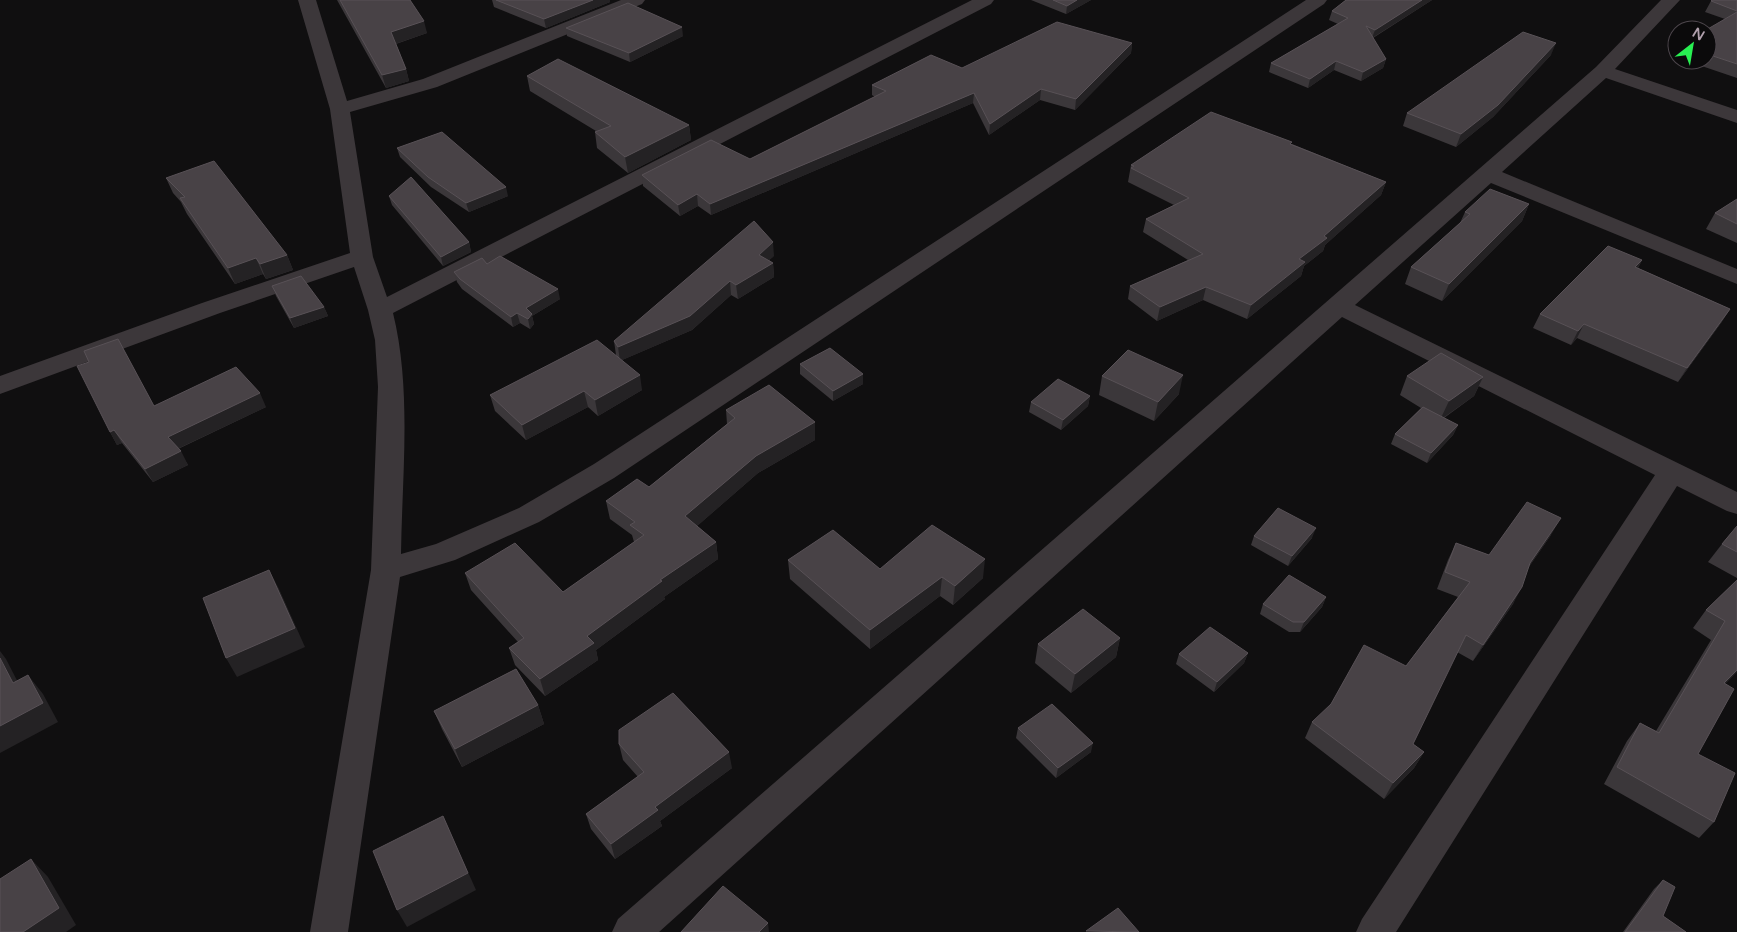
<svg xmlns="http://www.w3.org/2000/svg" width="1737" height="932" font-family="'Varela Round',sans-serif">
<rect width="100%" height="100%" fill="#100f10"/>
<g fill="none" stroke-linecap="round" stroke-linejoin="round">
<!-- minor -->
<g fill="#3c373a" fill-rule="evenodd">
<path d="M298,0h18l31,101 76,-22 198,-79h24l-3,4 -205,83 -87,25 23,145 14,40 585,-297h22l-3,4 -598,309c19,77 9,162 8,241l35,-10 83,-36 75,-44 712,-464h21l-3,4 -710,474 -75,44 -84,38 -55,17 -52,355h-38l61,-362 7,-183 -3,-47 -7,-30 -14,-43 -134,46 -220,81v-18l202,-73 148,-50 -20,-144z"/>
<polygon points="1661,0 1680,0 1615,69 1737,110 1737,123 1606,78 1502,172 1737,269 1737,284 1491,183 1355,305 1737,492 1737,514 1727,511 1677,486 1396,932 1356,932 1362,919 1655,475 1342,317 659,932 612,932 618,919 1596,67"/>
</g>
</g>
<!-- wall -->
<g fill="#3b373a">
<polygon points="337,0 410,0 427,33 396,44 406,69 409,81 386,88"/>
<polygon points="492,0 610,0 610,2 546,28 494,7"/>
<polygon points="1031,0 1091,0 1066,14"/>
<polygon points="1346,0 1432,0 1373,38 1386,59 1383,68 1361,81 1334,70 1308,88 1269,72 1271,63 1338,24 1329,20 1332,11"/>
<polygon points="1737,0 1737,78 1684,60 1707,60 1707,30 1725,19 1705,12 1711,1"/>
<polygon points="566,28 683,36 630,62 567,36"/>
<polygon points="1132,43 1131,53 1075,110 1040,100 989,135 973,103 711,215 698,206 680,216 643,186 642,175 750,159 875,97 872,95 872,85 962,68"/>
<polygon points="1677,51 1677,58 1674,57"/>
<polygon points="1551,55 1493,117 1456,147 1403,126 1407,113"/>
<polygon points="527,76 689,125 691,140 628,173 597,148 595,132 596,131 530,91"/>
<polygon points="1292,144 1386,182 1381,195 1325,245 1323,251 1304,266 1301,276 1247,319 1203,300 1157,321 1128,299 1130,286 1188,260 1143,232 1146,219 1174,205 1128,182 1131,165"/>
<polygon points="397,148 508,196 469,212 431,187 400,157"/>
<polygon points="166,178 287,255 293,270 266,279 263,274 235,284 187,214 181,202 173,193"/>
<polygon points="389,196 469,242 471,252 443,266 392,205"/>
<polygon points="1737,199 1737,243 1706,229 1715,213"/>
<polygon points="1529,204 1522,221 1442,301 1405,284 1411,267 1460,223 1465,212"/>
<polygon points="774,256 769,260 773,263 774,277 738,299 731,295 692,330 622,360 642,390 598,416 588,407 526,440 495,411 490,395 617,357 616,355 614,341"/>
<polygon points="1642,260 1638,268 1730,309 1721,323 1678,382 1577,338 1571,345 1533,328 1540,314"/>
<polygon points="487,264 560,299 532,316 534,324 530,329 520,323 513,327 462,289 457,282 454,272"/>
<polygon points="272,286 324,307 328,316 294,328 276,296"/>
<polygon points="800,364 863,374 863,384 833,401 800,374"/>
<polygon points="1102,376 1179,394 1154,421 1099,395"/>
<polygon points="1407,376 1483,377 1474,396 1444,418 1458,425 1453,435 1427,463 1391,444 1395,434 1421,408 1400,395"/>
<polygon points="1090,396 1088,406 1061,430 1029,412 1031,402"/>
<polygon points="154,406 266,407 178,449 188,465 153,482 122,443 117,445 110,432"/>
<polygon points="726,410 815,422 815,440 758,473 697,526 716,542 718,559 664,597 665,599 596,650 598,660 545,696 515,665 509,648 518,642 471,590 465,573 563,592 634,542 632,535 610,519 606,501 649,487 727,424"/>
<polygon points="1737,526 1737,578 1708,562 1722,544"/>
<polygon points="1551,535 1528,568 1513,604 1473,661 1457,652 1413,744 1424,752 1414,768 1384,799 1305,738 1312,722 1406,666 1458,597 1437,589 1448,560 1456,543 1489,555"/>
<polygon points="1254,536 1312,538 1288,566 1251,545"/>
<polygon points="788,560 880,569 983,578 953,605 940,596 870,649 790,579"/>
<polygon points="1737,580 1725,684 1698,754 1714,822 1699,838 1604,784 1627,741 1640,723 1656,731 1711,640 1693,628 1706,610"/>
<polygon points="1326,597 1322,607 1300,632 1289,632 1260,614 1263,604"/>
<polygon points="1120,638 1116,657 1071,693 1035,663 1038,644"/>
<polygon points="1248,653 1244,663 1214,692 1176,664 1179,654"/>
<polygon points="538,705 544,724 462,767 442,729 434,711"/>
<polygon points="1018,728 1091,752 1056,778 1016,738"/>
<polygon points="619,744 732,768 660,821 662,826 615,859 591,829 586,814 638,777 623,760"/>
<polygon points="1663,880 1663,916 1686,932 1623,932 1654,889"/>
</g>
<!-- shaded-wall -->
<g fill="#242224">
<polygon points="593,0 610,0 610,2 546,28 544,19"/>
<polygon points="1077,0 1091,0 1066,14 1067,6"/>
<polygon points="1422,0 1432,0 1372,38 1375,30"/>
<polygon points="424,21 427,33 395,44 391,32"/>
<polygon points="682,27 683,36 630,62 629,53"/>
<polygon points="1132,43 1131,53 1075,110 1076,99"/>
<polygon points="1556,43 1551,55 1493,117 1456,147 1461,134"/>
<polygon points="1386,59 1383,68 1361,81 1363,72"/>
<polygon points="1336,61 1334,70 1308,88 1310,79"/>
<polygon points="406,69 409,81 386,88 382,75"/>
<polygon points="1041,89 1040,100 989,135 990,124"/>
<polygon points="974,93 973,103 711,215 710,204"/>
<polygon points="689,125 691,140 628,173 625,157"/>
<polygon points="1386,182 1381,195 1325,245 1323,251 1304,266 1301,276 1247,319 1251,305 1324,236"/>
<polygon points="506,187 508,196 469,212 466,203"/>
<polygon points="697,194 698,206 680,216 678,205"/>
<polygon points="1529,204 1522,221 1442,301 1449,284"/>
<polygon points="469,242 471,252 443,266 441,257"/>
<polygon points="773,242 774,256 760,268 759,255"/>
<polygon points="287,255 293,270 266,279 260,264"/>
<polygon points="256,258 263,274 235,284 228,268"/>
<polygon points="1642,260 1635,274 1635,267"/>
<polygon points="773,263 774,277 738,299 736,285"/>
<polygon points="730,281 731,295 692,330 620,361 618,347"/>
<polygon points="1206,287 1203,300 1157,321 1160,307"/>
<polygon points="558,289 560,299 532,316 534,324 530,329 528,319 526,308"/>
<polygon points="324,307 328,316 294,328 290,318"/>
<polygon points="1730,309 1721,323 1678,382 1687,368"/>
<polygon points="517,313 520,323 513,327 511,317"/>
<polygon points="1584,324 1577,338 1571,345 1578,331"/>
<polygon points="863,374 863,384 833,401 833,391"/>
<polygon points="640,375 642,390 598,416 595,400"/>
<polygon points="1183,375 1179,394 1154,421 1158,402"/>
<polygon points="1483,377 1474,396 1440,420 1449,401"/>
<polygon points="584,391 588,407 526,440 522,425"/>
<polygon points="260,393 266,407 175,450 168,437"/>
<polygon points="1090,396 1088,406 1061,430 1063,420"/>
<polygon points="815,422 815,440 758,473 688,534 685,516 756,456"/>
<polygon points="1458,425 1453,435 1427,463 1431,453"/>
<polygon points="114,430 122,443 117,445 110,432"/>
<polygon points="181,451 188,465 153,482 145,469"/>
<polygon points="1561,518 1551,535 1520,580 1530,563"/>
<polygon points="1316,528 1312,538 1288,566 1292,556"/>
<polygon points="716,542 718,559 664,597 665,599 596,650 598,660 545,696 540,679 587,636 660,580"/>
<polygon points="985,559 983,578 953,605 955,586"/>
<polygon points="269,570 279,589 305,647 237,677 226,658"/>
<polygon points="942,577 940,596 870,649 870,630"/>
<polygon points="1522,587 1513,604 1473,661 1483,645"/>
<polygon points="1326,597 1322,607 1300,632 1304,622"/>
<polygon points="1120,638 1116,657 1071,693 1075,674"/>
<polygon points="0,651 6,659 28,702 13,683 0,658"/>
<polygon points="1248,653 1244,663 1214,692 1217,682"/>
<polygon points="1737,670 1737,672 1709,701 1724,683"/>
<polygon points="28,675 43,694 58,722 0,753 0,726"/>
<polygon points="538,705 544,724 462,767 455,749"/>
<polygon points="1093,743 1091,752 1056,778 1058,768"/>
<polygon points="729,752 732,768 660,821 662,826 615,859 611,844 655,807"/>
<polygon points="1424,752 1414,768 1384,799 1393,783"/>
<polygon points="443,816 476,890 407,927 397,910"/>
<polygon points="31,859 48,877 76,925 66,932 23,932"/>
<polygon points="768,923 769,932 759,932"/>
</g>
<!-- building -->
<g fill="#484246" stroke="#585156">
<polygon points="340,0 410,0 424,21 391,32 406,69 382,75"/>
<polygon points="496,0 593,0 544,19"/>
<polygon points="1053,0 1077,0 1067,6"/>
<polygon points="1346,0 1422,0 1375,30 1366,26 1386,59 1363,72 1336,61 1310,79 1271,63 1348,18 1332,11"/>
<polygon points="1712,0 1737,0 1737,11 1711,1"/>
<polygon points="628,3 682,27 629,53 566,28"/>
<polygon points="1737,12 1737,64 1707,54 1707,30 1706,30"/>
<polygon points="1057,22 1132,43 1076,99 1041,89 990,124 974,93 710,204 697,194 678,205 642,175 711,140 750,159 886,91 872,85 931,55 962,68"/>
<polygon points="1523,32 1556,43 1498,105 1461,134 1407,113"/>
<polygon points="558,59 689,125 625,157 595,132 611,126 527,76"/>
<polygon points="1211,112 1292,142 1290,144 1386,182 1324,236 1327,238 1299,259 1305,262 1251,305 1206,287 1160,307 1130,286 1203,254 1146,219 1189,198 1131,168 1134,166 1131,165"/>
<polygon points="442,132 506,187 466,203 428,177 397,148"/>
<polygon points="214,161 287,255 260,264 256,258 228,268 180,198 185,197 166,178"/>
<polygon points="411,177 469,242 441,257 389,196"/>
<polygon points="1490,189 1529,204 1449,284 1411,267 1470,214 1465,212"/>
<polygon points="1737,199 1737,224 1715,213"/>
<polygon points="754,221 773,242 759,255 773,263 736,285 730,281 690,316 618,347 614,341"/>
<polygon points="1608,246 1642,260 1635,267 1730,309 1687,368 1584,324 1578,331 1540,314"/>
<polygon points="500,256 558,289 526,308 532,314 528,319 517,313 511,317 460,279 454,272 482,258 487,264"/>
<polygon points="301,276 324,307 290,318 272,286"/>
<polygon points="118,339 154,406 236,367 260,393 168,437 181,451 145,469 114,430 110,432 77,366 89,362 84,351"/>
<polygon points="597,340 640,375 595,400 584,391 522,425 490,395"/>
<polygon points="830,348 863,374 833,391 800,364"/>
<polygon points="1128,350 1183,375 1158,402 1102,376"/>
<polygon points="1441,353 1483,377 1449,401 1407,376"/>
<polygon points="1058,379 1090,396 1063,420 1031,402"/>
<polygon points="769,385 815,422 756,456 685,516 716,542 660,580 662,581 587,636 594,643 540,679 509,648 524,638 465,573 515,543 563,592 644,535 630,525 635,522 606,501 637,479 649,487 735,418 726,410"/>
<polygon points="1423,407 1458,425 1431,453 1395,434"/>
<polygon points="1527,502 1561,518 1530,563 1522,587 1483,645 1466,635 1413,744 1424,752 1393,783 1312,722 1331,704 1364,645 1406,666 1470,582 1445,572 1456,543 1489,555"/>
<polygon points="1278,508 1316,528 1292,556 1254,536"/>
<polygon points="932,525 985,559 955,586 942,577 870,630 788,560 833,530 880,569"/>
<polygon points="1737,526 1737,552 1722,544"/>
<polygon points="269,570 295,628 226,658 203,598"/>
<polygon points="1289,575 1326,597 1304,622 1293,622 1263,604"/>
<polygon points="1737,580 1737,670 1724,683 1734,689 1698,754 1735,773 1714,822 1617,767 1640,723 1659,733 1725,621 1706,610"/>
<polygon points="1083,609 1120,638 1075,674 1038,644"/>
<polygon points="1210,627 1248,653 1217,682 1179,654"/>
<polygon points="0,658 13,683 28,675 43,703 0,726"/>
<polygon points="516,669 538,705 455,749 434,711"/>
<polygon points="673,693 729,752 655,807 658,810 611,844 586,814 644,772 619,744 619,730"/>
<polygon points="1052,704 1093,743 1058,768 1018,728"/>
<polygon points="443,816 468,873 397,910 373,851"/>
<polygon points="31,859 59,908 23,932 0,932 0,879"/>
<polygon points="1663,880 1675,887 1663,916 1686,932 1625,932"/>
<polygon points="723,886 768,923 759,932 681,932"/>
<polygon points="1118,908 1139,932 1086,931"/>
</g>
<!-- north arrow -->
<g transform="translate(1692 45) rotate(31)"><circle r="24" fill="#0b0a0b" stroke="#4d464c"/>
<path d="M0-4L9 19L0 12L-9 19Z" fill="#28f052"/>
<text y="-8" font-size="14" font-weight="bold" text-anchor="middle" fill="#b1a0ad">N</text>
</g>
</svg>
